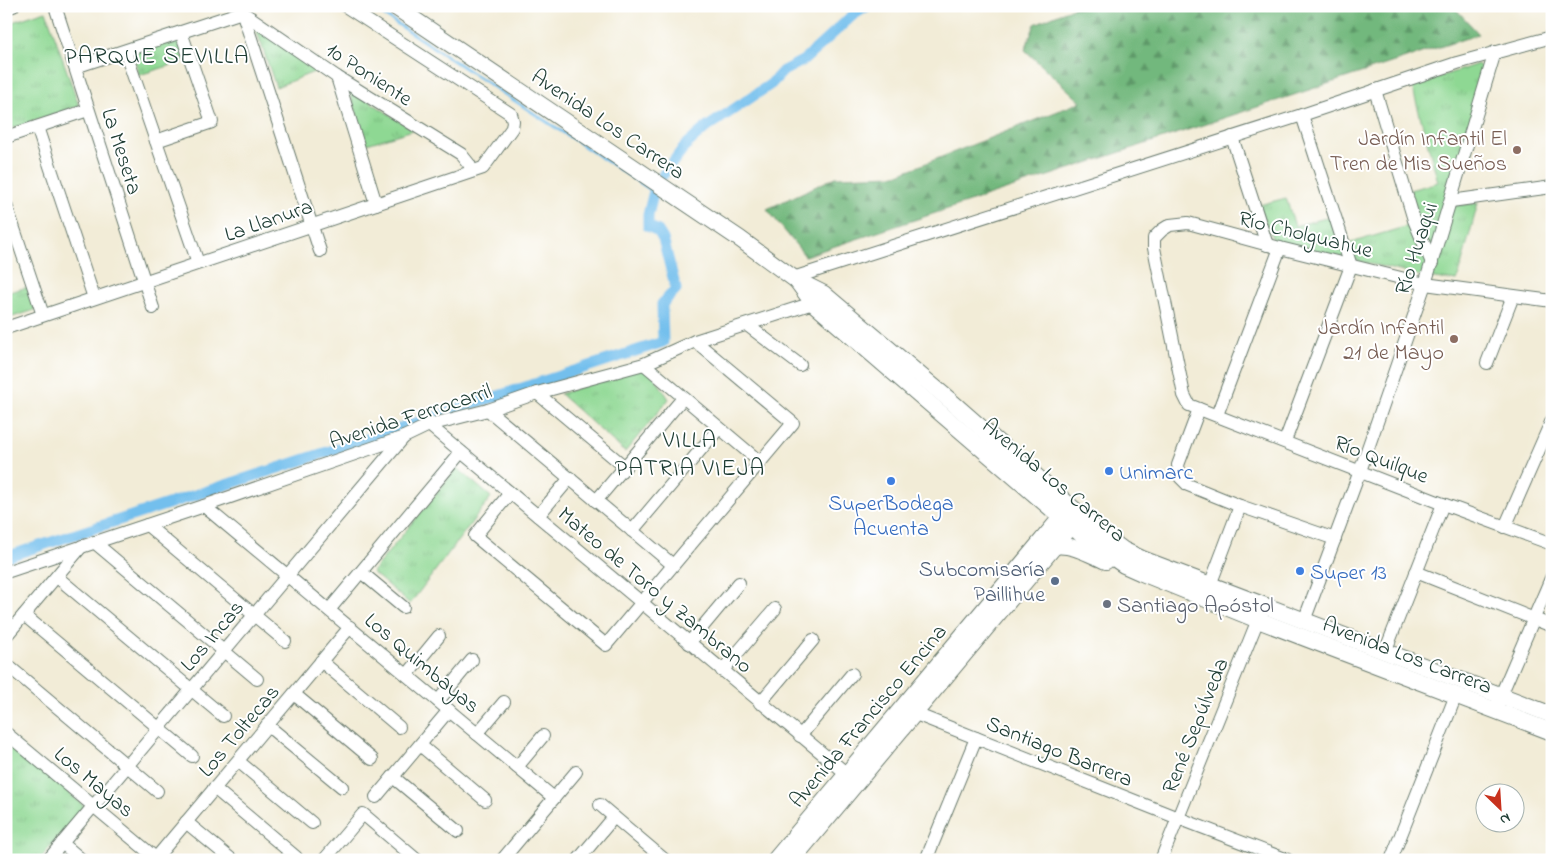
<svg xmlns="http://www.w3.org/2000/svg" width="1558" height="866" font-family="'Indie Flower',sans-serif">
<defs>
<pattern id="grass-tufts" width="24" height="20" patternUnits="userSpaceOnUse" patternTransform="scale(1.25)"><rect width="24" height="20" fill="#8ed893"/><path d="M3 7l-1-3M5 7V3M7 7l1-3M15 17l-1-3M17 17v-4M19 17l1-3" fill="none" stroke="#7aba7f"/></pattern>
<pattern id="forest-firs" width="22" height="20" patternUnits="userSpaceOnUse" patternTransform="scale(1.25)"><rect width="22" height="20" fill="#72b87d"/><path d="M5 1l3.5 6h-7zM16 11l3.5 6h-7z" fill="#5d9767"/></pattern>
</defs>
<rect width="100%" height="100%" fill="#fff"/>
<filter id="ink" filterUnits="userSpaceOnUse"><feTurbulence type="fractalNoise" baseFrequency=".02" numOctaves="2"/><feDisplacementMap in="SourceGraphic" scale="10" xChannelSelector="R" yChannelSelector="G"/><feConvolveMatrix kernelMatrix="1 2 1 2 8 2 1 2 1" color-interpolation-filters="sRGB"/></filter>
<filter id="wash" filterUnits="userSpaceOnUse"><feTurbulence type="fractalNoise" baseFrequency=".0096" numOctaves="4" result="noise"/><feDisplacementMap in="SourceGraphic" scale="20" xChannelSelector="R" yChannelSelector="G"/><feGaussianBlur stdDeviation="1.12" result="paint"/><feColorMatrix in="noise" values="0 0 0 0 0 0 0 0 0 0 0 0 0 0 0 0 0 1.4 0 .05"/><feComposite in="paint" operator="in"/></filter>
<g filter="url(#wash)">
<rect width="100%" height="100%" fill="#f2ecd7"/>
<!-- grass -->
<g fill="url(#grass-tufts)" stroke="#568a64">
<polygon points="46,11 79,106 6,130 6,24"/>
<polygon points="256,29 319,70 276,87"/>
<polygon points="178,38 185,61 139,75 133,52"/>
<polygon points="1478,64 1486,74 1445,207 1478,203 1457,281 1420,276 1273,240 1259,205 1286,198 1295,226 1330,217 1340,246 1418,223 1410,190 1438,182 1412,86"/>
<polygon points="348,87 413,130 367,144"/>
<polygon points="28,287 35,310 6,319 6,293"/>
<polygon points="647,365 669,399 625,452 560,394"/>
<polygon points="457,468 491,497 410,604 372,572"/>
<polygon points="6,736 85,807 39,860 6,860"/>
</g>
<!-- forest -->
<polygon fill="url(#forest-firs)" stroke="#487a58" points="1077,6 1453,6 1479,34 805,256 767,209 836,177 896,175 1081,102 1025,50 1035,24"/>
<g fill="none" stroke-linecap="round" stroke-linejoin="round">
<!-- stream -->
<polyline stroke="#73bfed" stroke-width="3" points="370,6 654,192"/>
<!-- canal -->
<g stroke="#73bfed" stroke-width="11">
<polyline points="663,175 685,146 703,130 771,84 783,71 804,60 853,15 867,6"/>
<polyline points="6,557 663,342 662,304 676,289 663,239 658,231 648,226 648,215 655,187"/>
</g>
</g>
</g>
<g filter="url(#ink)">
<g fill="none" stroke-linecap="round" stroke-linejoin="round">
<!-- minor casing -->
<g stroke="#697a6d" stroke-width="14">
<g id="minor">
<polyline points="55,6 153,308"/>
<polyline points="6,8 13,6"/>
<polyline points="242,11 320,251"/>
<polyline points="125,51 198,263"/>
<polyline points="75,67 242,12 337,77 461,154 469,164 472,171"/>
<polyline points="337,77 376,204"/>
<polyline points="1375,90 1414,220 1432,263"/>
<polyline points="37,127 94,298"/>
<polyline points="6,137 88,110"/>
<polyline points="1232,137 1267,245"/>
<polyline points="156,141 212,122 181,32"/>
<polyline points="1451,201 1552,187"/>
<polyline points="6,205 43,315"/>
<polyline points="793,278 1302,115 1457,63 1552,37"/>
<polyline points="1552,301 1425,284 1280,248 1188,223 1170,225 1162,230 1154,238 1154,248 1184,395 1189,405 1443,504 1552,544"/>
<polyline points="747,325 800,365"/>
<polyline points="6,328 483,168 512,128 513,121 511,114 345,6"/>
<polyline points="1487,363 1513,296"/>
<polyline points="644,364 760,462"/>
<polyline points="537,393 625,467"/>
<polyline points="1199,409 1178,465 1180,477 1188,485 1240,506 1335,539"/>
<polyline points="488,410 673,565"/>
<polyline points="1217,415 1280,248"/>
<polyline points="429,425 853,779"/>
<polyline points="1285,441 1351,266 1302,115"/>
<polyline points="510,493 475,536 606,645 793,423 695,341"/>
<polyline points="596,501 683,398"/>
<polyline points="204,506 554,798"/>
<polyline points="538,516 570,478"/>
<polyline points="147,525 285,641"/>
<polyline points="1505,527 1552,420"/>
<polyline points="632,531 719,428"/>
<polyline points="94,542 257,679"/>
<polyline points="6,572 204,506 404,437 429,425 488,410 537,393 644,364 695,341 813,303 818,299"/>
<polyline points="361,572 403,607"/>
<polyline points="1416,572 1552,626"/>
<polyline points="57,577 223,716"/>
<polyline points="1210,585 1240,506"/>
<polyline points="329,610 461,452"/>
<polyline points="24,615 192,756"/>
<polyline points="1304,621 1360,471 1425,284 1495,52"/>
<polyline points="6,636 82,546"/>
<polyline points="689,643 739,583"/>
<polyline points="1385,652 1443,504"/>
<polyline points="321,661 399,727"/>
<polyline points="6,664 157,791"/>
<polyline points="722,671 775,609"/>
<polyline points="407,675 439,636"/>
<polyline points="294,694 372,759"/>
<polyline points="438,701 472,660"/>
<polyline points="1498,702 1552,576"/>
<polyline points="760,703 813,640"/>
<polyline points="908,711 1178,818 1288,860"/>
<polyline points="267,725 342,787"/>
<polyline points="6,733 158,860"/>
<polyline points="477,734 504,702"/>
<polyline points="800,736 852,674"/>
<polyline points="420,745 485,800"/>
<polyline points="238,761 312,823"/>
<polyline points="517,767 543,736"/>
<polyline points="393,777 458,831"/>
<polyline points="214,788 296,857"/>
<polyline points="376,797 449,710"/>
<polyline points="600,805 665,860"/>
<polyline points="186,822 232,860"/>
<polyline points="62,843 82,860"/>
<polyline points="156,858 350,627"/>
<polyline points="48,860 404,437"/>
<polyline points="324,860 363,814 417,860"/>
<polyline points="502,860 576,772"/>
<polyline points="578,860 614,817"/>
<polyline points="926,860 976,738"/>
<polyline points="1161,860 1261,612"/>
<polyline points="1391,860 1456,695"/>
</g>
</g>
<!-- major casing -->
<g stroke="#697a6d" stroke-width="18">
<g id="major">
<polyline points="394,6 740,239 796,280 824,294 953,403 1103,535 1123,550 1142,559 1552,715"/>
<polyline points="797,281 813,303 1089,541 1124,565 1142,573 1258,620 1552,732"/>
<path d="M1054,546c18,-3 35,8 52,15"/>
<polyline points="775,860 1069,508"/>
<polyline points="792,860 1078,518"/>
</g>
</g>
<!-- minor -->
<use href="#minor" stroke="#fff" stroke-width="12"/>
<!-- major -->
<use href="#major" stroke="#fff" stroke-width="16"/>
</g>
</g>
<!-- markers -->
<g fill="#8d6e63" stroke="#fff" stroke-width="2">
<circle cx="1517" cy="150" r="5"/>
<circle cx="1454" cy="339" r="5"/>
</g>
<g fill="#3f7fe0" stroke="#fff" stroke-width="2">
<circle cx="1109" cy="471" r="5"/>
<circle cx="891" cy="481" r="5"/>
<circle cx="1300" cy="571" r="5"/>
</g>
<circle fill="#5c6f8a" stroke="#fff" stroke-width="2" cx="1055" cy="581" r="5"/>
<circle fill="#6b7280" stroke="#fff" stroke-width="2" cx="1107" cy="604" r="5"/>
<g text-anchor="middle" stroke-width="4" stroke-linejoin="round" paint-order="stroke">
<!-- street labels -->
<g font-size="22" fill="#1f3d34" stroke="#fff">
<text transform="translate(370 73) rotate(33)" y="8">10 Poniente</text>
<text transform="translate(609 123) rotate(34)" y="8">Avenida Los Carrera</text>
<text transform="translate(123 151) rotate(72)" y="8">La Meseta</text>
<text transform="translate(268 219) rotate(-19)" y="8">La Llanura</text>
<text transform="translate(1306 233) rotate(14)" y="8">Río Cholguahue</text>
<text transform="translate(1415 248) rotate(-72)" y="8">Río Huaqui</text>
<text transform="translate(410 415) rotate(-18)" y="8">Avenida Ferrocarril</text>
<text transform="translate(1382 458) rotate(21)" y="8">Río Quilque</text>
<text transform="translate(1055 479) rotate(40)" y="8">Avenida Los Carrera</text>
<text transform="translate(656 589) rotate(40)" y="8">Mateo de Toro y Zambrano</text>
<text transform="translate(211 635) rotate(-50)" y="8">Los Incas</text>
<text transform="translate(1408 654) rotate(21)" y="8">Avenida Los Carrera</text>
<text transform="translate(423 662) rotate(40)" y="8">Los Quimbayas</text>
<text transform="translate(867 715) rotate(-50)" y="8">Avenida Francisco Encina</text>
<text transform="translate(1194 725) rotate(-68)" y="8">René Sepúlveda</text>
<text transform="translate(238 730) rotate(-50)" y="8">Los Toltecas</text>
<text transform="translate(1060 750) rotate(22)" y="8">Santiago Barrera</text>
<text transform="translate(95 781) rotate(40)" y="8">Los Mayas</text>
</g>
<!-- education labels -->
<g font-size="22" fill="#785e54" stroke="#fff" text-anchor="end">
<text x="1507" y="145">Jardín Infantil El<tspan x="1507" dy="25">Tren de Mis Sueños</tspan></text>
<text x="1444" y="334">Jardín Infantil<tspan x="1444" dy="25">21 de Mayo</tspan></text>
</g>
<!-- shop labels -->
<g font-size="22" fill="#366cbe" stroke="#fff" text-anchor="start">
<text x="1119" y="479">Unimarc</text>
<text x="891" y="510" text-anchor="middle">SuperBodega<tspan x="891" dy="25">Acuenta</tspan></text>
<text x="1310" y="579">Super 13</text>
</g>
<!-- service labels -->
<g font-size="22" fill="#4e5e75" stroke="#fff" text-anchor="end">
<text x="1045" y="576">Subcomisaría<tspan x="1045" dy="25">Paillihue</tspan></text>
</g>
<!-- worship labels -->
<g font-size="22" fill="#5b616d" stroke="#fff" text-anchor="start">
<text x="1117" y="612">Santiago Apóstol</text>
</g>
<!-- neighbourhood labels -->
<g font-size="24" letter-spacing="1" fill="#1f3d34" stroke="#fff">
<text x="157" y="63">PARQUE SEVILLA</text>
<text x="690" y="447">VILLA<tspan x="690" dy="28">PATRIA VIEJA</tspan></text>
</g>
</g>
<!-- margin -->
<rect width="1558" height="866" fill="none" stroke="#fff" stroke-width="25"/>
<!-- north arrow -->
<g transform="translate(1500 808) rotate(155)"><circle r="24" fill="#ffffff" stroke="#a5b1ae"/>
<path d="M0-4L9 19L0 12L-9 19Z" fill="#c8321e"/>
<text y="-8" font-size="14" font-weight="bold" text-anchor="middle" fill="#1f3d34">N</text>
</g>
</svg>
